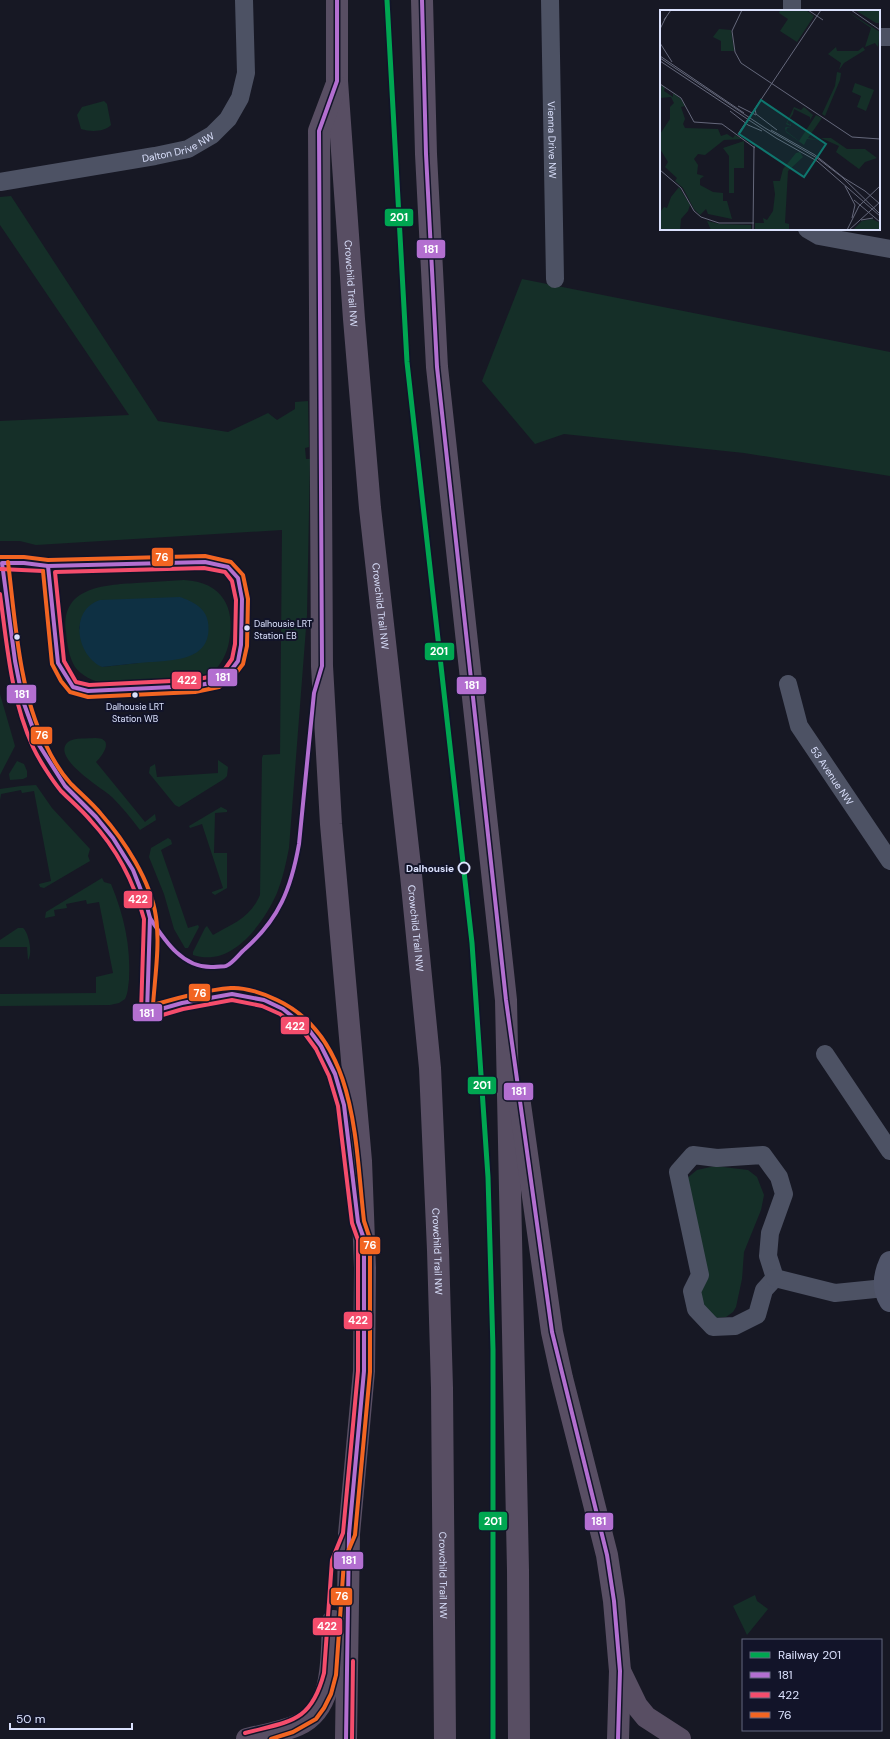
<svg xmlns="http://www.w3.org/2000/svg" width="890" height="1739" font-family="'DM Sans',sans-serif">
<rect width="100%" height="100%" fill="#171824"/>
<!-- green -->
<g fill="#152f28" fill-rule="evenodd">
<path d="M104,101l3,3 4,21c-7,7 -20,7 -30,4l-4,-14 5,-8z"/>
<path d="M11,196l147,225 70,11 40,-19 9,7 18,-11v-7l13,-1 1,46 -4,1 1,11h4l-3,156 -18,233c-3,15 -6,30 -12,45 -14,31 -45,75 -84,62v-3l12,-24 2,-2 6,9c21,-12 37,-17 47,-40l2,-137 1,-3 17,-1 2,-224 -246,15 -16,-4h-20v-120l129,-6 -129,-190v-28z"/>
<polygon points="522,279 890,352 890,476 744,453 564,434 535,444 482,381"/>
<path d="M184,580c38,2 52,27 45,62 -2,11 -8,24 -18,31 -5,4 -14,6 -20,6 -19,3 -38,2 -57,3 -10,1 -21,3 -31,1 -10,-2 -21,-7 -28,-16 -6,-10 -8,-23 -9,-35 -6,-45 38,-47 70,-49 16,-1 32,-2 48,-3zM83,616l55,47 -36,4 -23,-39z"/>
<polygon points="0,694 15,746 0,775"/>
<path d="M95,738c20,0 8,17 1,24l49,60 10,-8 1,6 -16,10c-9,-12 -18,-23 -28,-33 -8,-8 -62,-39 -44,-55 6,-5 20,-3 27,-4z"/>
<polygon points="218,760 228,767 227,776 224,779 179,807 175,805 149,773 150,767 155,764 157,777 218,773"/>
<polygon points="17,761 24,764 27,771 27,777 23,779 10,780 9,774"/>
<polygon points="36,785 52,808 90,849 88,856 90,861 44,888 40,887 39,884 51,881 34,791 22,793 21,790 1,794 0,800 0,789 21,786"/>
<polygon points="221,807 227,810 227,812 215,813 214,853 227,853 227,888 215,895 212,893 212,892 223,888 202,824 190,828 189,826"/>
<polygon points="168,838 171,840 172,844 161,850 188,928 198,925 199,927 188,948 185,948 174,929 164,894 149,857 151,848"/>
<path d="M102,878l2,4 7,2c13,31 20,63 18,96 -1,7 -1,13 -4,19l-6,4 -9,2 -110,1v-12l96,-1v-16l17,-4 -14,-71 -12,2 -1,-4 -20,4 1,4 -13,2 1,6 -10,2 1,-6z"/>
<path d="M18,928h5c6,5 10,26 5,32l-1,-13h-27v-7z"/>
<polygon points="715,1166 748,1170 757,1177 764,1195 761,1210 744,1252 742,1279 736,1307 733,1312 726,1317 714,1318 702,1313 686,1179 697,1170"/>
<polygon points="755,1595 757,1601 768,1609 747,1635 733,1606"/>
</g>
<!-- water -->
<path fill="#0e3043" d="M180,597c12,4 26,11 28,25 6,42 -41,38 -69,41 -13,1 -25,3 -37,4 -26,-12 -33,-57 -2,-67z"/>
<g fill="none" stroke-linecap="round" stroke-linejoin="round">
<!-- street -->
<g stroke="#4d5264" stroke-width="18">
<path id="s1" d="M550,0l5,279"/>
<polyline points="792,0 792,11"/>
<polyline points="879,37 890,37"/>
<path id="s2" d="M0,182l155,-26 33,-7 24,-14 16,-16 12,-21 6,-25 -2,-73"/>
<polyline points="807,229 819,236 890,249"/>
<path id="s3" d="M788,684l11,42 91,135"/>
<polyline points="825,1054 890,1151"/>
<polygon points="693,1155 717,1158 763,1155 779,1177 784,1194 770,1233 768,1256 775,1278 764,1290 757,1315 735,1326 713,1327 696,1309 692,1291 700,1275 678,1172"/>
<polyline points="775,1278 835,1293 885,1288"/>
</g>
<!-- secondary -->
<path stroke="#50556a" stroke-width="22" d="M890,1262c-6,13 -8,26 0,39"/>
<!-- highway -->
<g stroke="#584e63" stroke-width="22">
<path id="s4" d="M337,0v81l17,238 16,189 41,367 19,193 8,182 4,138 3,351"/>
<polyline points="422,0 426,154 437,367 506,1000 518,1570 519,1739"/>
<polyline points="336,86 319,131 322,666 331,824 361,1161 365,1268 364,1371 349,1534 346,1739"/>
<polyline points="520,1104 552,1332 562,1378 607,1555 614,1601 620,1671 618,1739"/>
<polyline points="621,1673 637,1706 646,1717 680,1739"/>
<path d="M247,1739c16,-4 35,-7 51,-14 38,-17 33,-69 35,-104"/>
</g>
<!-- bus-1 casing -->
<g stroke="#121429" stroke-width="7">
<g id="bus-1">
<polyline points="422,0 426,154 437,367 506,1000 552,1332 607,1555 614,1601 620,1671 618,1739"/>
<polygon points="205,562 228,567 238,578 242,599 241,645 238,661 229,673 216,682 194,686 88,691 73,687 58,663 48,566"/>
<polyline points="48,566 24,563 2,563 15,661 23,701 39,745 65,786 96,817 113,838 133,870 146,903 150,918 147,1013 182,1003 232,994 264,1000 283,1009 309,1030 321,1046 335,1074 344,1105 358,1222 364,1239 364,1371 349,1534 346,1739"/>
<path d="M150,918c15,23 33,51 64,49 4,-1 10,0 12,-1 7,-3 13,-12 19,-17 34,-30 46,-60 54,-105l15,-151 8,-27 -3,-535 18,-50v-81"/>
</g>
</g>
<!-- bus-2 casing -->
<g stroke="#121429" stroke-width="7">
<g id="bus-2">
<polygon points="204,568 225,572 232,581 236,600 235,644 232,659 225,669 214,676 193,680 89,685 76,682 64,661 55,572"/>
<polyline points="0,569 43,571"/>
<path d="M0,594c7,51 11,105 33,153 6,13 19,33 28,44 10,10 21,19 30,30 26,28 43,61 53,98l-3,94"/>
<path d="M149,1019l34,-10 49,-9 30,6 18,8 25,20 11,15 13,27 9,30 14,117 6,17v131l-15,162 -11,27 -8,113c-13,50 -34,48 -79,60"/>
<polyline points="352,1739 353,1661"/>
</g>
</g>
<!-- bus-3 casing -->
<g stroke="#121429" stroke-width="7">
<g id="bus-3">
<polyline points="0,557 24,557 48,560 205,556 231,562 243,575 248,599 247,646 243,664 233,677 219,687 195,692 88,697 70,692 61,681 52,664 43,571"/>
<path d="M8,562c7,56 11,130 37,181 6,13 16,30 26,41 10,10 21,19 30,30 23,26 50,67 55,103 4,27 -1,60 -3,88 25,-7 52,-15 78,-17 14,-1 34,6 46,12 81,38 78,145 87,221l6,18v133l-15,163 -11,26 -8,114 -5,19 -7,14 -8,11 -23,13 -22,7"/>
</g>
</g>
<!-- bus-1 -->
<use href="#bus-1" stroke="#b36fd0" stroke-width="4"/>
<!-- bus-2 -->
<use href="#bus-2" stroke="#f44d6c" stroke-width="4"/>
<!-- bus-3 -->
<use href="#bus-3" stroke="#f26522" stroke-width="4"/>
<!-- rail-1 casing -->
<g stroke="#121429" stroke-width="8">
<polyline id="rail-1" points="387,0 407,362 472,943 488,1177 493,1349 493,1739"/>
</g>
<!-- rail-1 -->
<use href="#rail-1" stroke="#00a651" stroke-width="5"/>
</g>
<!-- markers -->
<g fill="#dbe1fd" stroke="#121429" stroke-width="1.5">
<circle cx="247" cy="628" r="3.5"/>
<circle cx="17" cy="637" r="3.5"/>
<circle cx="135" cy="695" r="3.5"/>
</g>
<circle fill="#121429" stroke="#dbe1fd" stroke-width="2" cx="464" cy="868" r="5.5"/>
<g text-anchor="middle" stroke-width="4" stroke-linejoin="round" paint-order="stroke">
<!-- bus labels -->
<g font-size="9" fill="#dbe1fd" stroke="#121429" text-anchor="start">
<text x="254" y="627">Dalhousie LRT<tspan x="254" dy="12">Station EB</tspan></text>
<text x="135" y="710" text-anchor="middle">Dalhousie LRT<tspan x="135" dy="12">Station WB</tspan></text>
</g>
<!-- street labels -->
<g font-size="10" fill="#dbe1fd" stroke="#121429">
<text dy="4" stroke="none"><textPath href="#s1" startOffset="140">Vienna Drive NW</textPath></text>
<text dy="4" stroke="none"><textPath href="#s2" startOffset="182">Dalton Drive NW</textPath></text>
<text dy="4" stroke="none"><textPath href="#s4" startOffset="284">Crowchild Trail NW</textPath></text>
<text dy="4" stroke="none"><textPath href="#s4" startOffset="608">Crowchild Trail NW</textPath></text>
<text dy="4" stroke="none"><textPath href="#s3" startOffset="103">53 Avenue NW</textPath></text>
<text dy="4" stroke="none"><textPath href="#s4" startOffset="932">Crowchild Trail NW</textPath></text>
<text dy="4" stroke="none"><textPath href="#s4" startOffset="1256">Crowchild Trail NW</textPath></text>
<text dy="4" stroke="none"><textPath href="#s4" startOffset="1580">Crowchild Trail NW</textPath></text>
</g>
<!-- stop labels -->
<g font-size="10" font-weight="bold" fill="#dbe1fd" stroke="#121429" text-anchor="end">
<text x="454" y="872">Dalhousie</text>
</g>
</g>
<!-- overview -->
<g transform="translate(660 10)">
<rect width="220" height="220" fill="#171824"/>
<path d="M120,0h26l8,6 -17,26 -17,-11 8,-12 -9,-6zM185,0l35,22 -2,15 -3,-4 -10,4 6,-19zM195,0h25v13h-4zM59,19l12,1 3,21h-13v-10l-8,-4zM176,37l1,4h21l5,-4 2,3 -21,13 -5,7 2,-7 -13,-9zM177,62l4,1 -1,7 -15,36 -3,-2 13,-28zM195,73l19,7 -8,21 -9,-4 4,-11 -9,-4zM0,75l5,2 -1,4 9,6v-4l8,6 4,7 -4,1 4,12 -2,5 2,4 33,1 3,7 6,-2 6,4 2,-3 7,4 -18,1 -19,15 -7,-1 -4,5 4,6 -1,9 7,2 -4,3v6l13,7 10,1v8h4l5,18 -24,-5 -2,-5 -6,6 -6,-6 -11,-21 -8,-7 2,-3 -12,-11 3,-5 -8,-13v-15l10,-15v-12l4,-4 -3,-6 -11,1zM134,97l7,3 3,-3 9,8 -3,5v-3l-16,-8 -1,5 -6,9 3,2 1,-2v3l-3,-1 -2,-1zM156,105l6,3 -14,20 11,2 -12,-1 -3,6 -18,-13 -1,-4 1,-1 5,1h-4l-1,3 13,10zM161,128h10l16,11h18l12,9 -12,4 -6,7 -23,-17 3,-6zM84,131v27h-10v25h-5v-37l-6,-8zM140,142l3,5 -15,14 -3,52 4,1v6h-34v-7h9l-1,-5 4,2 6,-9 2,-17 -2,-13h7l3,-12 13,-16zM19,177l11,18 -2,6 -7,8 -1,11h-20v-18l4,-5 3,1 4,-11zM212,209l8,4v7l-26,-1 8,-8zM47,211l13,3 31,1v5h-40z" fill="#152f28"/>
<path fill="none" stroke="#65687b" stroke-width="1" d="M82,0l-10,21 3,21 6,11 111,74 28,2M148,0l15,10M191,0l29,20M4,10l7,-10M0,19l6,-12M0,33l12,19M0,46l84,57M0,48l105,70 52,30 25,19 38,37M0,51l116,77 41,23 63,55M0,74l21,14 13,24 28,2 33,24M78,96l18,9M95,99l1,5 21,16M70,101l18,14 14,6M111,120l44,25 29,23M78,124l83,-124M0,160l21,18 13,23 7,6 18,6h35M184,168l21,13 15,13M185,176l10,19 -3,13M194,190l26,22M201,210l12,-2M93,220l1,-84M187,220l12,-24 21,-20M189,220l31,-28"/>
<path fill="#0f766e" fill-opacity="0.15" stroke="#0f766e" stroke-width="2" d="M101,90l65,44 -22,33 -65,-43z"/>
<rect width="220" height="220" fill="none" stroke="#dbe1fd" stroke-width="2"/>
</g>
<g stroke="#121429" stroke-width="1.5">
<rect x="384" y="208" width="30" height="19" rx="4" fill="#00a651"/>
<rect x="416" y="239" width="30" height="20" rx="4" fill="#b36fd0"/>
<rect x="151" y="547" width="23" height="20" rx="4" fill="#f26522"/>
<rect x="424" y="642" width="31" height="19" rx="4" fill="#00a651"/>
<rect x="207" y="668" width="31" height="19" rx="4" fill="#b36fd0"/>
<rect x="171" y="671" width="31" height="19" rx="4" fill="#f44d6c"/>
<rect x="456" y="676" width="31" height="19" rx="4" fill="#b36fd0"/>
<rect x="6" y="684" width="31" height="20" rx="4" fill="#b36fd0"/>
<rect x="30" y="726" width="23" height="19" rx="4" fill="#f26522"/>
<rect x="123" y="890" width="30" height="19" rx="4" fill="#f44d6c"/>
<rect x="188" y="983" width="23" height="19" rx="4" fill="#f26522"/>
<rect x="132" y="1003" width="31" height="19" rx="4" fill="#b36fd0"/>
<rect x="280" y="1016" width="30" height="19" rx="4" fill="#f44d6c"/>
<rect x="467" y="1076" width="30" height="19" rx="4" fill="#00a651"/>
<rect x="503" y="1082" width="31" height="19" rx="4" fill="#b36fd0"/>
<rect x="359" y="1236" width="22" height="19" rx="4" fill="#f26522"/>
<rect x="343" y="1311" width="30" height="19" rx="4" fill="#f44d6c"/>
<rect x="478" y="1511" width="30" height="20" rx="4" fill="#00a651"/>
<rect x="584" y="1512" width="30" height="19" rx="4" fill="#b36fd0"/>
<rect x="333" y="1551" width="31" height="19" rx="4" fill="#b36fd0"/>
<rect x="330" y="1587" width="23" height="19" rx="4" fill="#f26522"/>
<rect x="312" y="1617" width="31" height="19" rx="4" fill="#f44d6c"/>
</g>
<g font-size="11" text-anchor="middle" font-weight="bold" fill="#fff">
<text x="399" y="221">201</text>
<text x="431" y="253">181</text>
<text x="162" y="561">76</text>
<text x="439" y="655">201</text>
<text x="223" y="681">181</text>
<text x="187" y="684">422</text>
<text x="472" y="689">181</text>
<text x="22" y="698">181</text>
<text x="42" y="739">76</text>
<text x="138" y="903">422</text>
<text x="200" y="997">76</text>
<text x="147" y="1017">181</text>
<text x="295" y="1030">422</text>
<text x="482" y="1089">201</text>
<text x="519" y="1095">181</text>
<text x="370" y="1249">76</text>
<text x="358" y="1324">422</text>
<text x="493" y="1525">201</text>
<text x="599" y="1525">181</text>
<text x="349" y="1564">181</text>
<text x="342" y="1600">76</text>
<text x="327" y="1630">422</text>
</g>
<!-- legend -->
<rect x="742" y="1639" width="140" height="92" fill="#121429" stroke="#62667e"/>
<rect x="750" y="1652" width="20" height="6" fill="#00a651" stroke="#62667e"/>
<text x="778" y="1659" font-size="12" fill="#dbe1fd">Railway 201</text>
<rect x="750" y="1672" width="20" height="6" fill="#b36fd0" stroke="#62667e"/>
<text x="778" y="1679" font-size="12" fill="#dbe1fd">181</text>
<rect x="750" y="1692" width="20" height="6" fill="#f44d6c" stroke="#62667e"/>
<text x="778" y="1699" font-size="12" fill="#dbe1fd">422</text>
<rect x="750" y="1712" width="20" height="6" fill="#f26522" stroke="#62667e"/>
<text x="778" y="1719" font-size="12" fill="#dbe1fd">76</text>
<!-- scale -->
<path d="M10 1723v6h122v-6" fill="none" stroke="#dbe1fd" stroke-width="2"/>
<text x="16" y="1723" font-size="12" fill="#dbe1fd" stroke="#121429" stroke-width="3" paint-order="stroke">50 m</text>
</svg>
